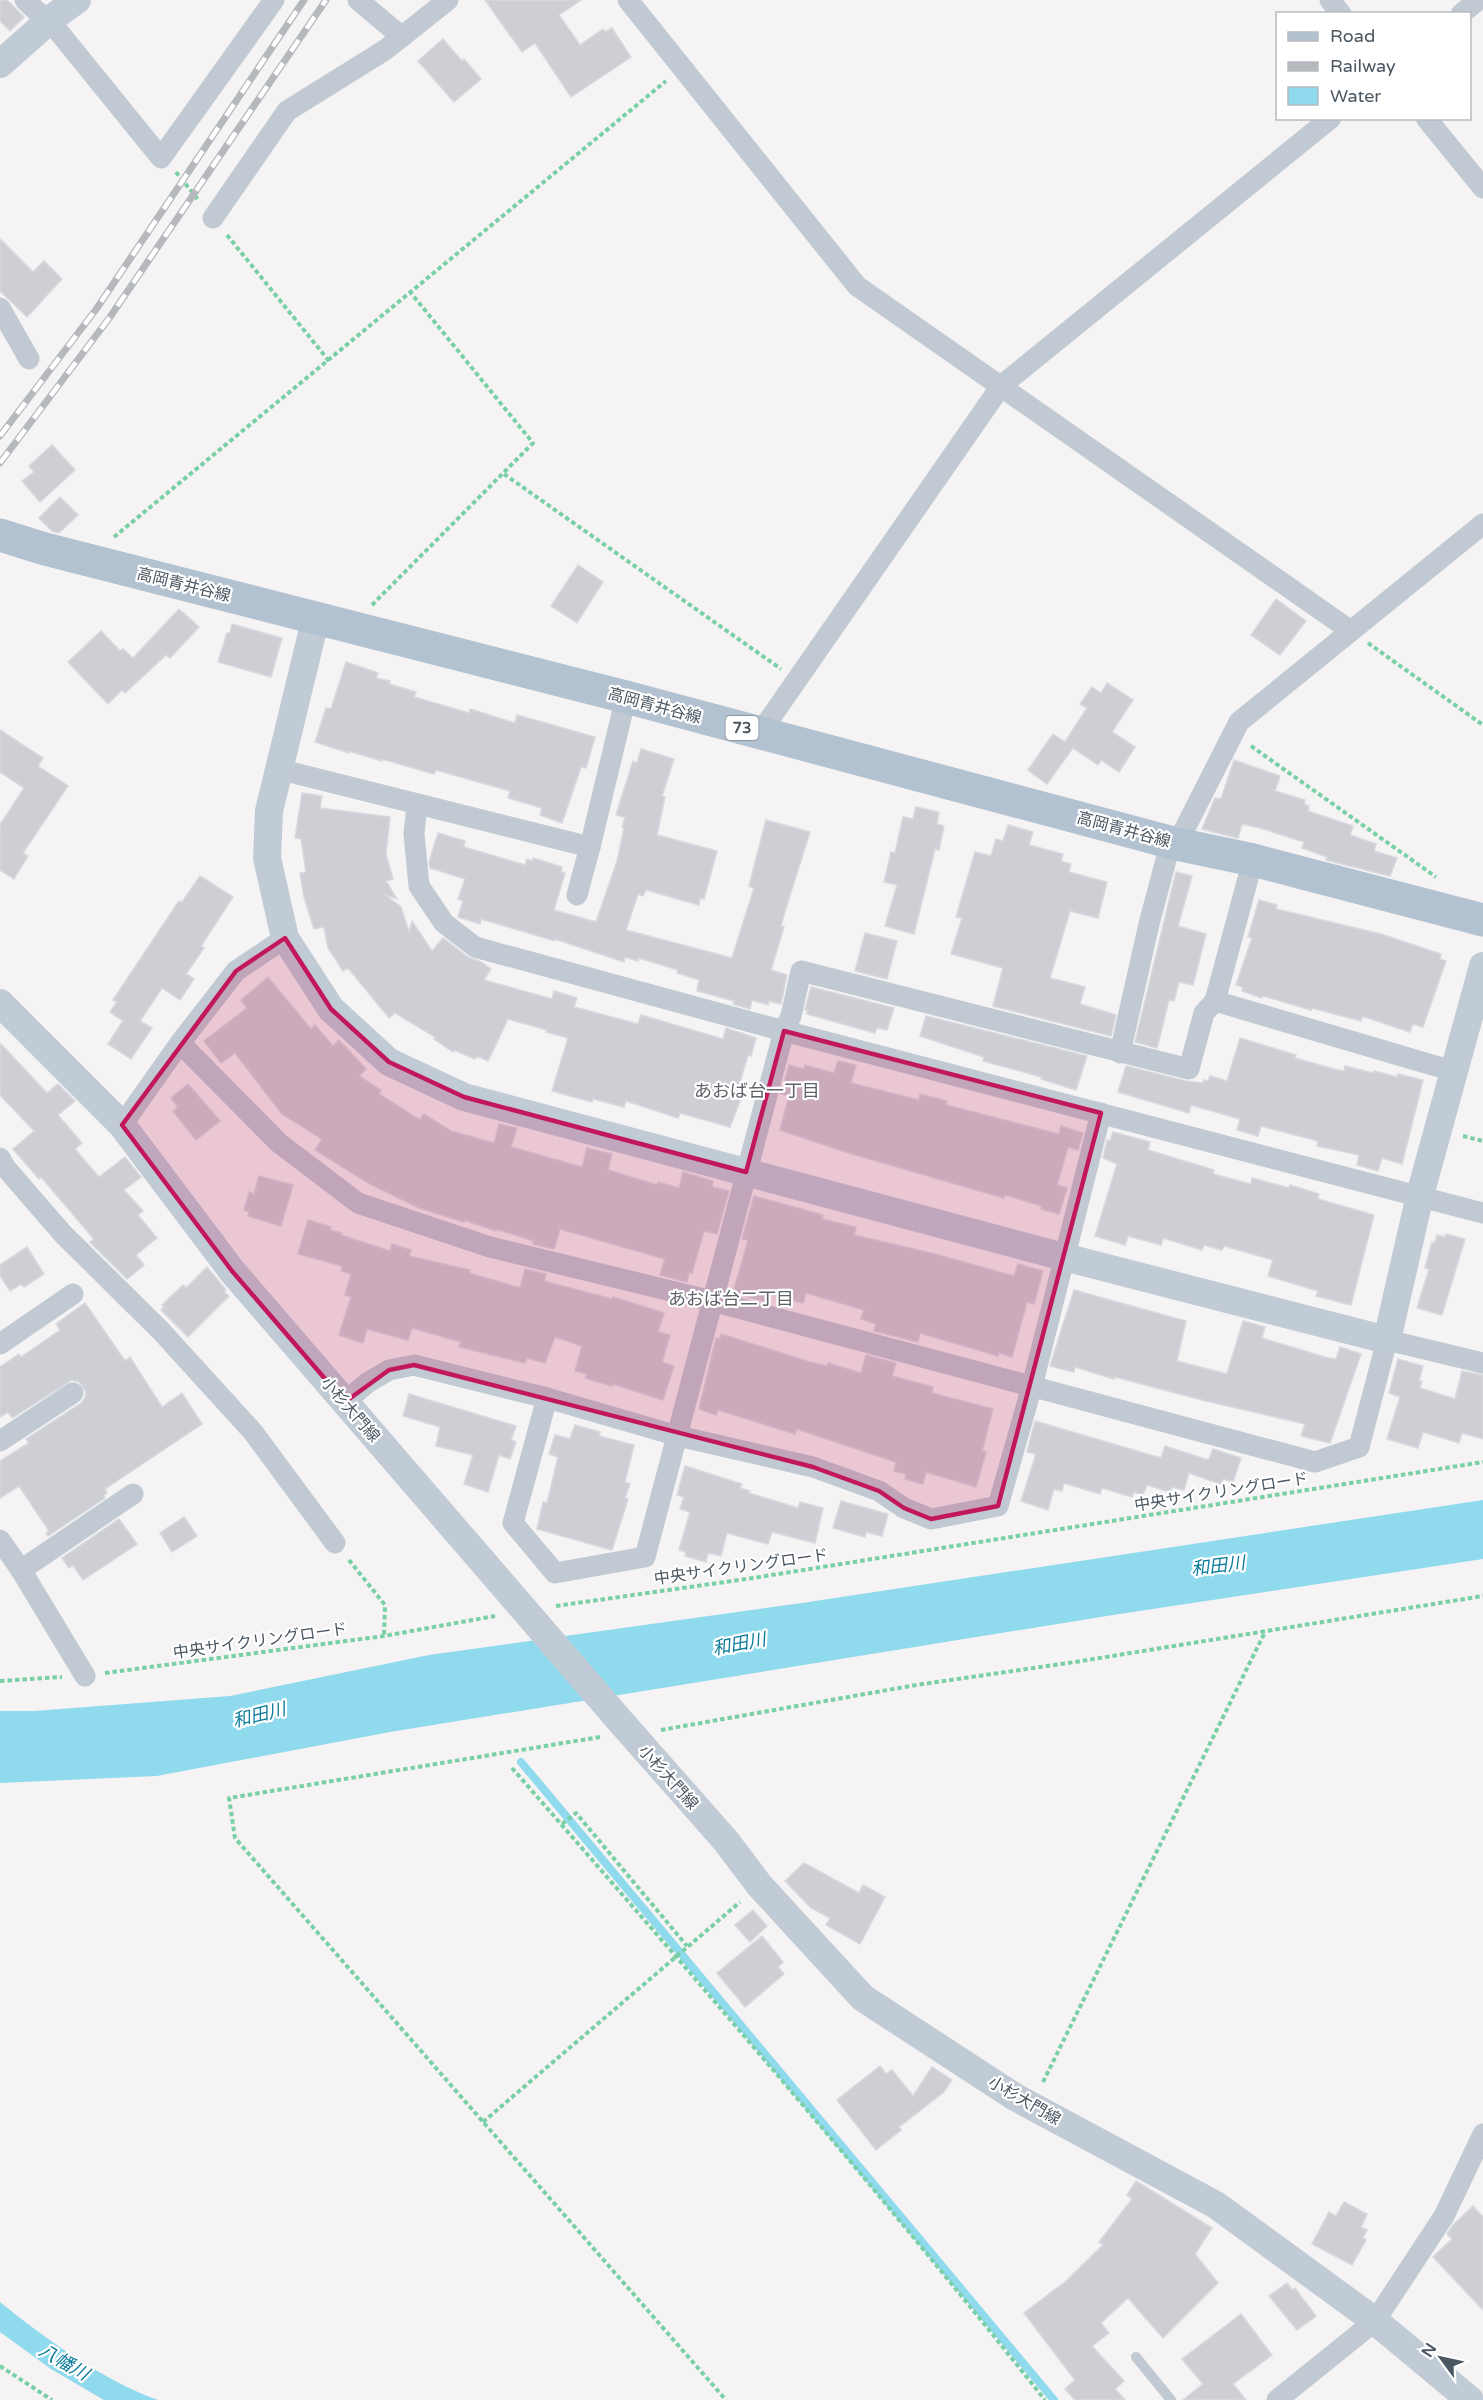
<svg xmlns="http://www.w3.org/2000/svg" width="1483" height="2400" font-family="'Varela Round','Noto Sans JP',sans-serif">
<rect width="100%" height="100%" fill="#f5f3f3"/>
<!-- water -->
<g fill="#90daee">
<polygon points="1483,1500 1483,1559 1113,1615 390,1732 157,1776 0,1783 0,1711 34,1711 230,1696 429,1655 802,1603"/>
<path d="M0,2302c44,36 104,79 158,98h-54l-53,-31 -51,-37z"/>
</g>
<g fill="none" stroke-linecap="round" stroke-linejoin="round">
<!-- stream -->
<polyline stroke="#90daee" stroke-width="8" points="521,1762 1054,2400"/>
</g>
<!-- building -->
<g fill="#cdcfd5" stroke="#d7d9de" stroke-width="1.5">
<polygon points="0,0 7,0 24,17 10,31 0,21"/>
<polygon points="485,0 581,0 559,15 580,45 603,29 605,32 612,28 631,57 571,97 535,43 522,52"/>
<polygon points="443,39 462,61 464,59 481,79 454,102 418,61"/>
<polygon points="0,239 33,272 44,261 62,279 27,317 0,291"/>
<polygon points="52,445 75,470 40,502 22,481 34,472 29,466"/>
<polygon points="60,497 78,515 59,533 52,531 39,518"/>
<polygon points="578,565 603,582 577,623 551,606"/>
<polygon points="1276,599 1306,621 1280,655 1251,635"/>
<polygon points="179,609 199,627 170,658 166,655 125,693 122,690 108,704 68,662 101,631 120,651 123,649 133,658"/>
<polygon points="232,624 282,638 271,677 218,662 227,633 230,633"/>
<polygon points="346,662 378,673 376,678 390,681 389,684 416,692 414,697 469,713 470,709 515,723 517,715 595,737 586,768 581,767 562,823 540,815 542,808 508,798 510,791 436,770 434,774 382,759 382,761 349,751 349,753 315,742 326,708 331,709"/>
<polygon points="1107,683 1133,700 1112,732 1135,747 1119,772 1101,760 1098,765 1073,748 1047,784 1028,770 1053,734 1065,742 1087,708 1080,704 1092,687 1101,693"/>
<polygon points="0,730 43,758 38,766 68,786 23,853 28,856 14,879 0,870 0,825 24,788 0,772"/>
<polygon points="641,749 674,759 662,796 665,797 657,835 717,851 704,899 700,898 699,905 646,890 643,896 638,894 626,930 732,958 754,888 749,886 766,820 810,832 786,908 781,926 784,927 771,970 787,975 781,1004 769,1001 768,1005 752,1000 750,1009 733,1004 734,1001 697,991 699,980 677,973 678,970 639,958 638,961 625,957 624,962 555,939 555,941 481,919 480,924 458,917 463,901 458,899 465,879 430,868 429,862 438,833 465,841 464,847 525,865 527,859 532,861 533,858 562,867 561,872 565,873 554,910 596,922 617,861 624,828 622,827 625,817 616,815 633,761 637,763"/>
<polygon points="1234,760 1280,776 1275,791 1305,800 1304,804 1309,806 1308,811 1353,826 1350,835 1376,844 1374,851 1397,858 1390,876 1326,860 1327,857 1302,848 1304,842 1260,828 1242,824 1238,838 1202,829 1215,798 1221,799"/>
<polygon points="302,793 322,796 320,808 390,817 386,854 393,879 386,881 397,899 384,894 401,907 409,932 412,921 432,951 443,938 468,957 481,962 491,969 484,980 552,999 554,991 577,998 574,1007 638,1024 641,1015 723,1039 726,1028 756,1038 751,1056 748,1055 738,1089 744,1091 730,1127 680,1113 678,1118 626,1101 624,1107 593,1099 592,1102 552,1091 568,1038 546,1032 547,1030 508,1019 488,1061 477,1056 475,1059 454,1050 453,1052 434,1039 435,1037 395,1013 389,1018 348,968 343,971 328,948 324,927 314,929 304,897 300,873 306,872 301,839 295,838"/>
<polygon points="916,807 939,812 937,824 944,826 939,850 935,849 914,934 885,926 897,885 884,882 891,852 895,853 903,817 913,819"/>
<polygon points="1008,825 1033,832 1029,845 1063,854 1061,861 1071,864 1069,872 1107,882 1098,918 1070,911 1050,978 1085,987 1080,1004 1116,1015 1111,1036 993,1006 1003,968 951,954 962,918 956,917 975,852 991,856 996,839 1003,841"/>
<polygon points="1176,872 1192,876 1178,926 1206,934 1193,985 1179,982 1174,1001 1169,1000 1157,1048 1135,1042"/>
<polygon points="200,876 233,897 201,946 204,948 186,974 194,979 180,1000 162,988 140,1021 152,1028 131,1059 108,1044 123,1021 110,1012 117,1002 113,1000 179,901 182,902"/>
<polygon points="1259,900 1277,905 1276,909 1381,934 1441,954 1440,959 1446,961 1423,1027 1413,1024 1410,1032 1362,1016 1361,1021 1312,1008 1311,1010 1263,996 1262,998 1242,991 1243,987 1236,985 1252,938 1248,937"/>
<polygon points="865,933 897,941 887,979 855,971"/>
<polygon points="268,977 311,1029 315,1025 333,1046 339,1040 366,1069 359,1076 381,1090 379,1094 420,1120 424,1114 451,1131 494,1143 499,1124 517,1128 511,1147 582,1167 587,1148 612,1154 608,1170 657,1185 658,1182 679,1188 683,1172 713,1181 712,1187 729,1191 717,1234 704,1231 692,1273 689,1272 687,1282 660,1275 665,1259 560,1229 554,1249 533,1244 534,1241 496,1229 496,1231 464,1220 464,1222 419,1208 370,1184 315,1150 322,1139 282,1114 235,1053 221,1063 204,1041 247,1008 241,1000"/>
<polygon points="811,987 894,1008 887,1030 877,1028 875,1033 807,1014 808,1010 805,1010"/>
<polygon points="926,1016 1087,1056 1076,1090 1041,1079 1042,1077 983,1061 984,1057 920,1036"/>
<polygon points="1240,1038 1296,1055 1295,1058 1334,1069 1344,1071 1345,1066 1373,1073 1374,1071 1397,1077 1398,1074 1423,1080 1402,1164 1382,1158 1378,1171 1357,1165 1359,1155 1317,1146 1318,1141 1261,1126 1258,1136 1237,1130 1240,1119 1191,1105 1189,1113 1118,1092 1126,1066 1186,1081 1203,1083 1204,1080 1208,1081 1210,1076 1227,1081"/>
<polygon points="0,1043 47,1093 58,1084 75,1101 58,1115 82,1143 75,1149 99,1177 125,1157 141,1177 124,1190 143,1211 138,1215 157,1238 136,1255 144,1265 127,1279 90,1242 94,1239 41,1177 39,1179 13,1149 34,1131 0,1095"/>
<polygon points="838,1061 856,1065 851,1083 919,1100 920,1094 947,1101 946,1105 1059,1134 1061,1126 1083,1133 1078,1150 1068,1147 1057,1185 1067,1188 1059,1214 1041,1209 1042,1206 1005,1195 1004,1198 852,1154 780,1130 789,1096 781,1094 789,1065 804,1069 805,1065 834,1073"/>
<polygon points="188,1084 220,1121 196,1140 173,1111 178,1107 171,1098"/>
<polygon points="1113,1132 1150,1142 1148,1150 1214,1170 1213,1174 1251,1184 1252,1178 1289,1188 1290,1185 1319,1194 1318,1199 1374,1215 1351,1305 1316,1296 1318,1291 1268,1276 1273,1260 1224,1246 1222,1250 1204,1245 1202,1250 1163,1238 1161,1245 1128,1236 1125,1245 1095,1236 1117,1164 1103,1158 1107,1140 1110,1141"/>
<polygon points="259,1176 293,1185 281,1226 248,1216 249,1212 244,1210 249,1192 254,1194"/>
<polygon points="754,1196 823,1215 822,1219 856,1227 854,1235 935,1254 1014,1276 1018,1264 1043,1271 1034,1304 1027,1302 1012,1357 999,1353 998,1356 920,1333 918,1342 874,1331 876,1324 861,1319 864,1310 806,1293 803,1303 768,1294 766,1302 733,1293 748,1240 742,1239"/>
<polygon points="308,1220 331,1227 330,1230 342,1233 341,1235 390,1251 392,1244 411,1250 409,1256 470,1270 469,1273 520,1288 525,1269 546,1274 544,1281 612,1299 613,1297 664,1313 658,1332 670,1335 662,1362 674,1366 663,1400 613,1384 612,1386 585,1378 587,1374 575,1371 582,1346 555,1337 545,1363 527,1358 525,1363 459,1347 461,1342 412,1328 408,1340 367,1329 363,1343 339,1335 351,1297 345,1295 351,1274 341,1271 342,1266 298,1254"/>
<polygon points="1446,1234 1465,1239 1442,1315 1417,1308 1429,1269 1425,1268 1432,1242 1435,1243 1437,1235 1445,1237"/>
<polygon points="27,1247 44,1274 24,1287 21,1284 10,1291 0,1276 0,1265"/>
<polygon points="207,1267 226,1290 224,1292 229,1296 188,1337 161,1310 164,1307 162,1305 183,1285 186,1288"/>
<polygon points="1074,1290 1186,1321 1177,1361 1227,1374 1243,1321 1265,1327 1262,1338 1328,1358 1336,1359 1340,1347 1361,1354 1330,1443 1301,1436 1305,1424 1206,1401 1115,1377 1114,1379 1075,1367 1074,1372 1050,1366"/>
<polygon points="85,1303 125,1361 130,1357 162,1407 182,1393 202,1424 105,1489 107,1493 104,1495 105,1498 48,1536 46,1533 49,1531 19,1486 0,1498 0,1461 29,1443 26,1439 80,1404 85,1398 86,1392 79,1382 72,1380 12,1418 8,1412 0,1417 0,1367 19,1354 21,1357 60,1330 56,1324"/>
<polygon points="721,1334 810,1362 827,1366 828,1363 861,1373 866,1355 896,1363 892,1376 933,1387 932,1393 993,1409 982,1451 986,1452 976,1487 926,1472 923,1484 905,1479 906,1474 894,1471 896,1462 797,1429 795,1434 718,1410 716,1415 699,1409 716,1338 720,1339"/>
<polygon points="1398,1359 1423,1366 1419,1381 1422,1381 1420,1388 1455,1399 1462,1371 1483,1375 1483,1439 1462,1433 1459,1443 1423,1432 1418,1448 1387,1439 1400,1397 1389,1393"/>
<polygon points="409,1394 516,1426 511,1440 516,1442 510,1459 499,1455 488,1492 464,1484 473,1455 436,1446 440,1427 403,1416"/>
<polygon points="1035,1421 1161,1458 1165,1446 1205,1459 1209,1459 1213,1449 1241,1458 1233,1482 1223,1479 1221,1484 1189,1473 1184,1490 1172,1487 1170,1492 1147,1485 1143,1495 1134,1492 1132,1497 1102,1488 1100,1494 1064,1483 1062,1491 1054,1489 1048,1510 1021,1501 1036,1454 1027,1452"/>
<polygon points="575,1425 600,1432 599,1436 634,1445 625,1482 630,1484 625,1498 628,1499 612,1550 537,1529 543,1502 547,1503 558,1457 549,1454 555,1435 570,1439"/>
<polygon points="685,1466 742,1484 740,1488 750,1491 749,1493 798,1508 800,1502 823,1508 815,1543 772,1532 768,1544 727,1533 721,1556 708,1553 706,1562 685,1556 686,1552 679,1550 690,1512 680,1509 684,1497 677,1495"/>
<polygon points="841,1501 888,1514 882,1536 866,1532 865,1537 833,1528"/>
<polygon points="184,1517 197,1536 172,1552 160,1533"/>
<polygon points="119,1519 137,1544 83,1580 73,1565 69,1568 62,1558"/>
<polygon points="804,1863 859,1893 863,1885 885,1897 860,1944 826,1925 830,1918 811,1908 785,1881"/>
<polygon points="753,1910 767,1926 750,1942 735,1925"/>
<polygon points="762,1936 783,1962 778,1967 784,1974 745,2007 717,1973"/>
<polygon points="880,2066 886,2074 892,2070 913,2096 932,2067 952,2080 944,2092 899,2127 901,2130 876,2150 837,2100"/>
<polygon points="1136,2181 1212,2228 1195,2254 1218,2283 1163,2338 1128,2298 1101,2323 1109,2333 1092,2346 1124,2381 1115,2389 1125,2400 1075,2400 1065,2389 1075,2380 1024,2313 1065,2282 1103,2245 1099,2242 1132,2199 1127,2195"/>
<polygon points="1344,2202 1367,2214 1361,2227 1367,2230 1363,2238 1366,2240 1352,2265 1312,2244 1329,2212 1336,2216"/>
<polygon points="1473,2206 1483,2217 1483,2310 1433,2257 1452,2239 1447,2234 1453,2225"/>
<polygon points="1287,2283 1292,2290 1295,2288 1316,2316 1297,2330 1269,2296"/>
<polygon points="1241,2314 1272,2355 1233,2384 1246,2400 1183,2400 1203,2384 1182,2359"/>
</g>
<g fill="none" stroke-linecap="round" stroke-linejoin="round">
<!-- path -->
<g stroke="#7ad0a6" stroke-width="4" stroke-dasharray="4.5 3" stroke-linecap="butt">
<polyline points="176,172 199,201"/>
<polyline points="227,235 329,361"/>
<polyline points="504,474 781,669"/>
<polyline points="114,537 666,81"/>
<polyline points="372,605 533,443 411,293"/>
<polyline points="1368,643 1483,725"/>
<polyline points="1251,746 1436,877"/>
<polyline points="1463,1136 1483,1141"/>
<polyline points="349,1560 385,1605 384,1636"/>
<polyline points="556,1606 753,1578 1483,1462"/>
<polyline points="105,1673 384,1636 495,1616"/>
<polyline points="0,1681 62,1677"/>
<polyline points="661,1730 916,1685 1075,1662 1483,1596"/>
<polyline points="600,1737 229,1798 235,1838 726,2400"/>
<path d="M512,1768c181,207 362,416 533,632"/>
<polyline points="562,1824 576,1813 687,1946"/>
<polyline points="1043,2082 1265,1632"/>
<polyline points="483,2122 740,1902"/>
<polyline points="0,2366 52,2400"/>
</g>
<!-- lane -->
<polyline stroke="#c1cad2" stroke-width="10" points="1136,2357 1171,2400"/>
<!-- street -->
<g stroke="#c1cad2" stroke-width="21">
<polyline points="25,0 58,31 161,158 274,0"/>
<polyline points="358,0 402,37"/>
<polyline points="628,0 857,286 1351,631"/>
<polyline points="1330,0 1341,14"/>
<polyline points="1461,14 1478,0"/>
<polyline points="1426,118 1483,188"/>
<polyline points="213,218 287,111 385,50 448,0"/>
<polyline points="0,308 29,359"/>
<polyline points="760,733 1001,386 1331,118"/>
<polyline points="278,769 590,847"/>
<polyline points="417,805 414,834 419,886 444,923 475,947 784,1031 1483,1213"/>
<polyline points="1177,844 1239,722 1483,524"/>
<polyline points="1253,860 1215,1001 1456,1072"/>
<polyline points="577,895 590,847 626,697"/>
<polyline points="180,1043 279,1143 358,1203 490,1247 712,1301 1315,1462 1359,1447 1387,1340 1483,1363"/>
<polyline points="1120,1053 1149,924 1171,841"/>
<polyline points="122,1125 180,1043 236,971 285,938"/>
<polyline points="0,1158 5,1167 63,1234 161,1331 253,1432 335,1543"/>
<polyline points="0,1344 73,1294"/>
<polyline points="547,1398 513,1523 555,1573 645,1557 784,1031 791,1016 801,971 1189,1069 1204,1013 1215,1001"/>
<polyline points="345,1402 367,1383 389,1370 414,1365 547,1398 678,1436 813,1467 879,1491 904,1508 931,1519 998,1506 1032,1386 1101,1113"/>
<polyline points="0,1441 73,1393"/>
<polyline points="0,1540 21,1570 85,1676"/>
<polyline points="21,1570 133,1494"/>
<polyline points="1277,2400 1375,2321 1444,2216 1483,2134"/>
</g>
<!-- secondary -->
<g stroke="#c1cbd6" stroke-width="28">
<polyline points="0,64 52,18 77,0"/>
<polyline points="316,617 269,811 267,858 285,938 331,1009 389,1062 464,1097 1064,1257 1387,1340 1420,1195 1483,966"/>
<polyline points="0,1003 122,1125 232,1271 621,1722 726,1841 760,1886 863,1998 1015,2097 1216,2205 1375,2321 1470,2400"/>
</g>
<!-- primary -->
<polyline stroke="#b3c2d1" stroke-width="33" points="0,535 45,549 626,697 1177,844 1253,860 1483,920"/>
<!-- rail casing -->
<g stroke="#b5b8bd" stroke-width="7">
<g id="rail">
<polyline points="0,436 97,308 304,0"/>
<polyline points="0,463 110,317 326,0"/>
</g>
</g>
<!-- rail -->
<use href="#rail" stroke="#fff" stroke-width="4.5" stroke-dasharray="14" stroke-linecap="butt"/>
</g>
<!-- marked area -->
<path fill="#c2185b" fill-opacity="0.2" stroke="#c2185b" stroke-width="4.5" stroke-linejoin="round" d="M285,938l46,71 58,53 75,35 282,75 38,-141 317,82 -103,393 -67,13 -27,-11 -25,-17 -66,-24 -399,-102 -25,5 -44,32 -113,-131 -110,-146 114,-154z"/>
<g text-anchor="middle" stroke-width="4.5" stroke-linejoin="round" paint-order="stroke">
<!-- shield labels -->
<rect fill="#fff" stroke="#808990" stroke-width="1.5" x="725.5" y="716" width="33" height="24" rx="4.5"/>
<g font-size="15" font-weight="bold" fill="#4a5661">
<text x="742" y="733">73</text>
</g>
<!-- street labels -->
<g font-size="16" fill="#4a5661" stroke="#fff">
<text transform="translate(184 584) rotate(14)" y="6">高岡青井谷線</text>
<text transform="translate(655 705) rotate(15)" y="6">高岡青井谷線</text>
<text transform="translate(1124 829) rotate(15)" y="6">高岡青井谷線</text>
<text transform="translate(351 1409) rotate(49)" y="6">小杉大門線</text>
<text transform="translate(1221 1491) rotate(-9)" y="6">中央サイクリングロード</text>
<text transform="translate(741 1566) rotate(-8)" y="6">中央サイクリングロード</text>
<text transform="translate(260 1640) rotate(-8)" y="6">中央サイクリングロード</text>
<text transform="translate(669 1777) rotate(48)" y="6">小杉大門線</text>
<text transform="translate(1025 2100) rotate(30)" y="6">小杉大門線</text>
</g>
<!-- neighbourhood labels -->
<g font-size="18" fill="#5f6368" stroke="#fff">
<text x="757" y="1097">あおば台一丁目</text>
<text x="731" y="1305">あおば台二丁目</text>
</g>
<!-- water labels -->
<g font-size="18" font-style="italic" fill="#0c7c9b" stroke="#fff">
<text transform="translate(1218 1566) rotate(-7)" y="6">和田川</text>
<text transform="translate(739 1644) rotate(-11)" y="6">和田川</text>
<text transform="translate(259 1715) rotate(-14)" y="6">和田川</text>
<text transform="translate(64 2362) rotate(30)" y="6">八幡川</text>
</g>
</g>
<!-- legend -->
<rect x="1276" y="12" width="195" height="108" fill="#ffffff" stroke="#b7bbc0" stroke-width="1.5"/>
<rect x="1288" y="32" width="30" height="9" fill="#b3c2d1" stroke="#b7bbc0" stroke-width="1.5"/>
<text x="1330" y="42" font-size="18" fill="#4a5661">Road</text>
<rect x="1288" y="62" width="30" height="9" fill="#b5b8bd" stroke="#b7bbc0" stroke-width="1.5"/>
<text x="1330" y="72" font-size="18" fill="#4a5661">Railway</text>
<rect x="1288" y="87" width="30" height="18" fill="#90daee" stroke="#b7bbc0" stroke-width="1.5"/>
<text x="1330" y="102" font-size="18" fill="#4a5661">Water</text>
<!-- north arrow -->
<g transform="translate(1441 2358) rotate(303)" stroke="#ffffff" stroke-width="4.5" paint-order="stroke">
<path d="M0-4.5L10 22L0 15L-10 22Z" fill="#4a5661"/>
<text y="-9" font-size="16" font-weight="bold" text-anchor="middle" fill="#4a5661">N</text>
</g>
</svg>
